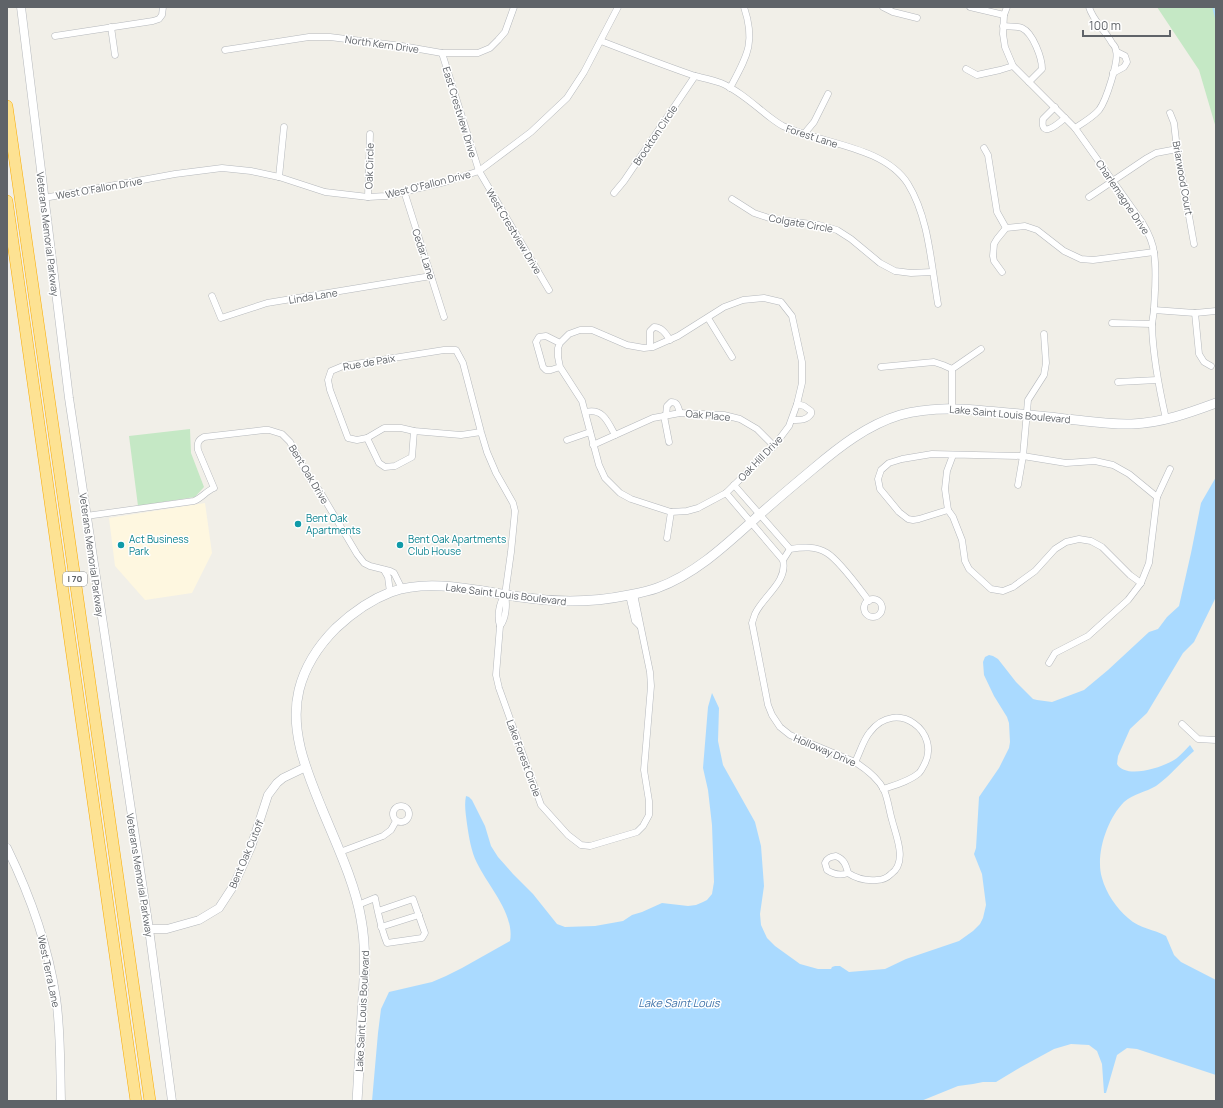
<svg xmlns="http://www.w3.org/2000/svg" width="1223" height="1108" font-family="Manrope,sans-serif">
<rect width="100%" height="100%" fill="#f1efe8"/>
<!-- commercial -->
<polygon fill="#fef7e0" points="205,503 212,553 192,593 145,600 115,566 109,518"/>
<!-- green -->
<g fill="#c5e8c5">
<polygon points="1157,7 1216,7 1216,128 1199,70"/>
<polygon points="190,429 191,453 204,487 195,497 138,506 129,436"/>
</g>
<!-- water -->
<path fill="#aadaff" d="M1216,477v118l-1,4 -21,43 -11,11 -36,60 -17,16 -12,27 -1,8c9,16 48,3 60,-6 5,-4 9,-9 13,-13l4,6c-12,10 -25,26 -38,35 -10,6 -23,8 -32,16 -17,17 -29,53 -22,76 4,15 15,31 26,40 12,11 26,11 38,18l8,19 7,7 35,18v95l-79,-26 -10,-1 -10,7 -11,38h-2l-2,-29 -5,-13 -8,-6 -18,-1 -17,5 -33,18 -25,15h-13l-10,2 -15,2 -37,15h-549l6,-68 3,-24 8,-17 43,-10 14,-6 16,-8 48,-27c5,-27 -22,-55 -33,-78 -6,-12 -8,-26 -10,-39 -1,-9 -3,-18 -1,-28l3,1 3,3 13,26 6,20 7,11 15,17 20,20 24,30 8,3 30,-1 28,-5 9,-6 10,-3 20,-9 26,3 8,-1 7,-3 4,-2 5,-6 2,-12 -2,-57 -4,-35 -5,-22 5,-61 4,-14 7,15 -1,33 5,24 32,57 6,24 3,40 -4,28 1,11 6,13 8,8 25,18 18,5h13l1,-2 3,-1h5l9,6 36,-3 21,-10 53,-18 14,-10 7,-7 3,-6 3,-13 -4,-31 -8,-20 2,-6 3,-51 20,-29 10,-20 1,-6 -1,-19 -2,-6 -13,-21 -10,-21 -1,-13 2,-5 4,-2 4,1 5,3 18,23 17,17 4,1 15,2 32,-12 24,-20 41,-38 9,-3 9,-12 12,-11 12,-53 10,-50z"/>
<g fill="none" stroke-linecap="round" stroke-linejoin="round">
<!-- stream -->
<polyline stroke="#aadaff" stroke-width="1.5" points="1213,7 1216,19"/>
<!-- minor casing -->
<g stroke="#b5b8bc" stroke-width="7">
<g id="minor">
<polyline points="883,7 893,12 917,18"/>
<polyline points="970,7 1004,15"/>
<path d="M1007,7l-3,8 -1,19 2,13 8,19 62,62 67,94c6,10 11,20 12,31 3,18 1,37 0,55 0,6 -2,12 -2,18 1,32 7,62 14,93"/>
<path d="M1003,26c6,1 14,0 19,2 11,5 20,30 20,41l-13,13"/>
<polyline points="111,27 115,55"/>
<polyline points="55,36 153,21 159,19 162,15 163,7"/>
<path d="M601,41c31,12 62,24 94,35 8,2 18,4 26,7 19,8 34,23 50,35 4,3 8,6 12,8 39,18 101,20 125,58 21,34 23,80 30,120"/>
<polyline points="225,50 309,37 330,37 402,46 442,53 478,53 490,48 498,40 505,32 514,7"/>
<polyline points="442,53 479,171 549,290"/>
<polyline points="966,69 977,75 1000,70 1013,66"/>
<polyline points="1113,73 1124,67 1127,62 1125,56 1117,52"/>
<path d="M730,88c17,-32 26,-45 14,-81"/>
<path d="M1055,107l-12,12c-3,21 16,4 22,-1"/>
<polyline points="1170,113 1174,123 1177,149 1194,244"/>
<path d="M1075,128c8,-5 18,-11 24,-18 7,-9 20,-49 17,-59 0,-3 -2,-6 -4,-8 -7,-13 -19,-22 -23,-36"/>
<polyline points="804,134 814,122 828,94"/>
<polyline points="984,148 988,155 997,212 1006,228"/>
<polyline points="279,177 284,127"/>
<polyline points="404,191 444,317"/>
<polyline points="614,193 624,181 695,76"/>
<polyline points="368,197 370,134"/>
<polyline points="1089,197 1147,158 1156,153 1177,149"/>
<polyline points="44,198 175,174 222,168 251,171 279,177 325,192 368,197 386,196 445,182 479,171 531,132 567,98 584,72 618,7"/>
<polyline points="732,199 754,213 772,219 819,225 837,230 851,239 880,263 895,271 911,273 932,272"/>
<polyline points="1002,272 994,261 993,256 994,244 997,239 1006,228 1025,226 1037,230 1064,251 1081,259 1093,260 1154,252"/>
<polyline points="212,296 221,318 267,303 431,276"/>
<polyline points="1154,310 1195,313 1216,311"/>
<polyline points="1195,313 1199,354 1204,362 1211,366"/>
<polyline points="708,318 732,357"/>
<polyline points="1112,323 1152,324"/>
<polyline points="560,343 558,348 558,357 560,367 582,401 599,465 605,478 620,493 631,499 671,512 687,511 698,508 726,493 774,446 789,426 797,404 802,383 802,362 792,316 781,302 764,298 743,300 724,307 678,336 653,347 644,348 627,345 592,330 580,330 569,334 560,343 546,336 539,337 536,342 543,367 546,370 551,370 560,367"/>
<path d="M650,347v-16l4,-4c8,0 12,7 16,13"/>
<polyline points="881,367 934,362 943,365 952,369"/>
<polyline points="952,369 952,408"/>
<polyline points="952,369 981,349"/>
<polyline points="1118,382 1157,380"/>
<path d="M586,412c17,-4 22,10 29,23"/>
<path d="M666,415l1,-9 4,-4c7,0 7,5 9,11"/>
<polyline points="664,416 669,442"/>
<path d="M792,420c7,0 14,1 19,-6v-3l-7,-5 -7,-2"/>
<path d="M481,432l-20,3 -47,-4 -13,-3h-17l-17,10 -10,2 -9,-2 -18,-48 -2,-10 3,-9 12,-5 101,-16h12l7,13 18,69 6,20 9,21 17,30 2,8 -4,41 -6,43c2,9 1,24 -5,31"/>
<polyline points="367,438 379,463 385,467 395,466 412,457 414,431"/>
<polyline points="567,440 590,432"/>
<polyline points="593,445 653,418 680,413 724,415 740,419 757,429 774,446"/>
<polyline points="953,455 947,471 945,489 948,510 919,519 913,520 908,519 899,512 880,489 878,479 881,470 889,463 902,459 932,454 1023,456 1066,463 1095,461 1113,465 1129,474 1157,497"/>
<polyline points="734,485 790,549"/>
<polyline points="1018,485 1023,456 1028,400 1044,375 1046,363 1044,334"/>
<path d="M726,493l57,67c5,22 -20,36 -28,54 -1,3 -2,6 -3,9l16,82 4,10 8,12 10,8 65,27c11,7 23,16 29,28 4,9 5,20 8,30 4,16 16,42 -1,54 -4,4 -9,6 -14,6 -11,1 -20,-1 -29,-7"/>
<polyline points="948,510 953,517 962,540 965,561 969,569 991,589 1003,591 1013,587 1035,571 1055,549 1066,542 1079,539 1091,541 1102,547 1130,575 1141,583"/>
<path d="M86,516l108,-15c8,-3 12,-10 20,-13l-16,-38c-1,-7 0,-10 6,-13l60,-7h5l13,4 8,8 20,37 9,11 38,64 7,9 6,3 20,5 4,2 8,16"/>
<polyline points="667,538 671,512"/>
<path d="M783,560l7,-11c13,-2 26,-3 37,4 13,8 32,35 42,48"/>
<polyline points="384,570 388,577 390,592"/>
<path d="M505,595c-6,8 -8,21 -5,31l-4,49 3,13 42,117 27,30 13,10 9,1 47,-14 6,-6 6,-11v-14l-5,-31 7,-84 -1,-14 -16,-78"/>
<polyline points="629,595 635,621 640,626"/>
<circle cx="873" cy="608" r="9"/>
<polyline points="1049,663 1055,653 1088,636 1128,600 1141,583 1149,563 1157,497 1170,469"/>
<polyline points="1182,724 1198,739 1216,740"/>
<path d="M855,762c5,-9 8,-22 15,-30 27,-35 72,1 54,33 -1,2 -3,6 -5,8 -9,8 -24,12 -36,16"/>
<circle cx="401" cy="814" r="8"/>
<polyline points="340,852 383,836 391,830 396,821"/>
<path d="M836,856c8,3 10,9 12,17 -8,3 -15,1 -21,-3l-2,-7c2,-5 5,-6 11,-7z"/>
<path d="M358,905l17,-7c3,15 6,31 12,45l35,-5 3,-5 -12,-34 -35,12"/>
<polyline points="381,927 419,915"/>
</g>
</g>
<!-- tertiary casing -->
<g stroke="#b5b8bc" stroke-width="9">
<g id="tertiary">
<polyline points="21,7 69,398 149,929 172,1101"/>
<path d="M7,848c23,47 41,97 49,150 5,34 4,69 5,103"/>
<polyline points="149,929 167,929 199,920 219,908 234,885 251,847 268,795 277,783 283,778 306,767"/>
</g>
</g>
<!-- secondary casing -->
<g stroke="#b6babf" stroke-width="10">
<path id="secondary" d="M357,1101c2,-29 3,-58 5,-87 2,-33 5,-63 -1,-95 -6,-36 -25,-76 -39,-110 -15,-37 -33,-78 -23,-119 6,-24 20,-45 37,-62 16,-15 34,-28 55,-36 42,-15 94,1 137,6 34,5 67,4 101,-3 10,-2 20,-4 28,-7 39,-14 71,-45 101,-72 18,-16 37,-32 55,-47 26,-22 54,-44 87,-54 28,-8 57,-7 86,-4 27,2 54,5 80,8 22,2 44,6 66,5 29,-1 57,-11 84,-21"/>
</g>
<!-- motorway casing -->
<g stroke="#f9ab00" stroke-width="12">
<g id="motorway">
<polyline points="7,106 150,1101"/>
<polyline points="7,201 136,1101"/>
</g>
</g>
<!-- minor -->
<use href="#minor" stroke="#fff" stroke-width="6"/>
<!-- tertiary -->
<use href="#tertiary" stroke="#fff" stroke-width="8"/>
<!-- secondary -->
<use href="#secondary" stroke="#fff" stroke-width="9"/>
<!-- motorway -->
<use href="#motorway" stroke="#fde293" stroke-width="11"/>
</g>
<!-- markers -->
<g fill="#0f9aa8" stroke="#fff" stroke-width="1.5">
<circle cx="298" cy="524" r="4"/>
<circle cx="121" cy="545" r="4"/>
<circle cx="400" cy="545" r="4"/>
</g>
<g text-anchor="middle" stroke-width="3" stroke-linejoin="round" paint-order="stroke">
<!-- shield labels -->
<rect fill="#fff" stroke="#8f9295" stroke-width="1" x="63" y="572" width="24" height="14" rx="3"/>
<g font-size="9" font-weight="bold" fill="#5f6368">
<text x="75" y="582">I 70</text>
</g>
<!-- street labels -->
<g font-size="10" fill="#5f6368" stroke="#fff">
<text transform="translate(382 44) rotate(8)" y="4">North Kern Drive</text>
<text transform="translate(460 112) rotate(73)" y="4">East Crestview Drive</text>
<text transform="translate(655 135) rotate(-56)" y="4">Brockton Circle</text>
<text transform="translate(812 136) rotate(18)" y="4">Forest Lane</text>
<text transform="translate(369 166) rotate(-88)" y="4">Oak Circle</text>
<text transform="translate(1183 178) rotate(80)" y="4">Briarwood Court</text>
<text transform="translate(428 184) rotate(-14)" y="4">West O'Fallon Drive</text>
<text transform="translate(99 188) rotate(-10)" y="4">West O'Fallon Drive</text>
<text transform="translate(1123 197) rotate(56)" y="4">Charlemagne Drive</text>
<text transform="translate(801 223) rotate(10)" y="4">Colgate Circle</text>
<text transform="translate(514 231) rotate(59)" y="4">West Crestview Drive</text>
<text transform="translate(48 234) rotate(83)" y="4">Veterans Memorial Parkway</text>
<text transform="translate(424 254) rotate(72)" y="4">Cedar Lane</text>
<text transform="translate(313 296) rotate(-9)" y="4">Linda Lane</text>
<text transform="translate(369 362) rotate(-10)" y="4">Rue de Paix</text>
<text transform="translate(1010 414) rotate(5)" y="4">Lake Saint Louis Boulevard</text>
<text transform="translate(708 415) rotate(5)" y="4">Oak Place</text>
<text transform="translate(760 458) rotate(-46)" y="4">Oak Hill Drive</text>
<text transform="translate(309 474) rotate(59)" y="4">Bent Oak Drive</text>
<text transform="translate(92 555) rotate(82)" y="4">Veterans Memorial Parkway</text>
<text transform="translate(506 594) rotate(7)" y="4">Lake Saint Louis Boulevard</text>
<text transform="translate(825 750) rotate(23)" y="4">Holloway Drive</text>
<text transform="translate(524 758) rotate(70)" y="4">Lake Forest Circle</text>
<text transform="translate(246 854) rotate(-67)" y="4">Bent Oak Cutoff</text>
<text transform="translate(140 875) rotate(81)" y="4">Veterans Memorial Parkway</text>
<text transform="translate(49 971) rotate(78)" y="4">West Terra Lane</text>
<text transform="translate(362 1011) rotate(-87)" y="4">Lake Saint Louis Boulevard</text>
</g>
<!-- culture labels -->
<g font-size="10" fill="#0d838f" stroke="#fff" text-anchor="start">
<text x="306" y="522">Bent Oak<tspan x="306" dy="12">Apartments</tspan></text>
<text x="129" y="543">Act Business<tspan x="129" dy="12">Park</tspan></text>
<text x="408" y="543">Bent Oak Apartments<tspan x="408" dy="12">Club House</tspan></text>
</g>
<!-- water labels -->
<g font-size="11" font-style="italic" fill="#4174aa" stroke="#fff">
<text x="679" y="1007">Lake Saint Louis</text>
</g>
</g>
<!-- border -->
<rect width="1223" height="1108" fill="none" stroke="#5f6368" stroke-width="16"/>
<!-- scale -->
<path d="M1083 30v6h87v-6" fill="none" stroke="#5f6368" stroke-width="2"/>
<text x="1089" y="30" font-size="12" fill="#5f6368" stroke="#ffffff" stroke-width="3" paint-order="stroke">100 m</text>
</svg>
